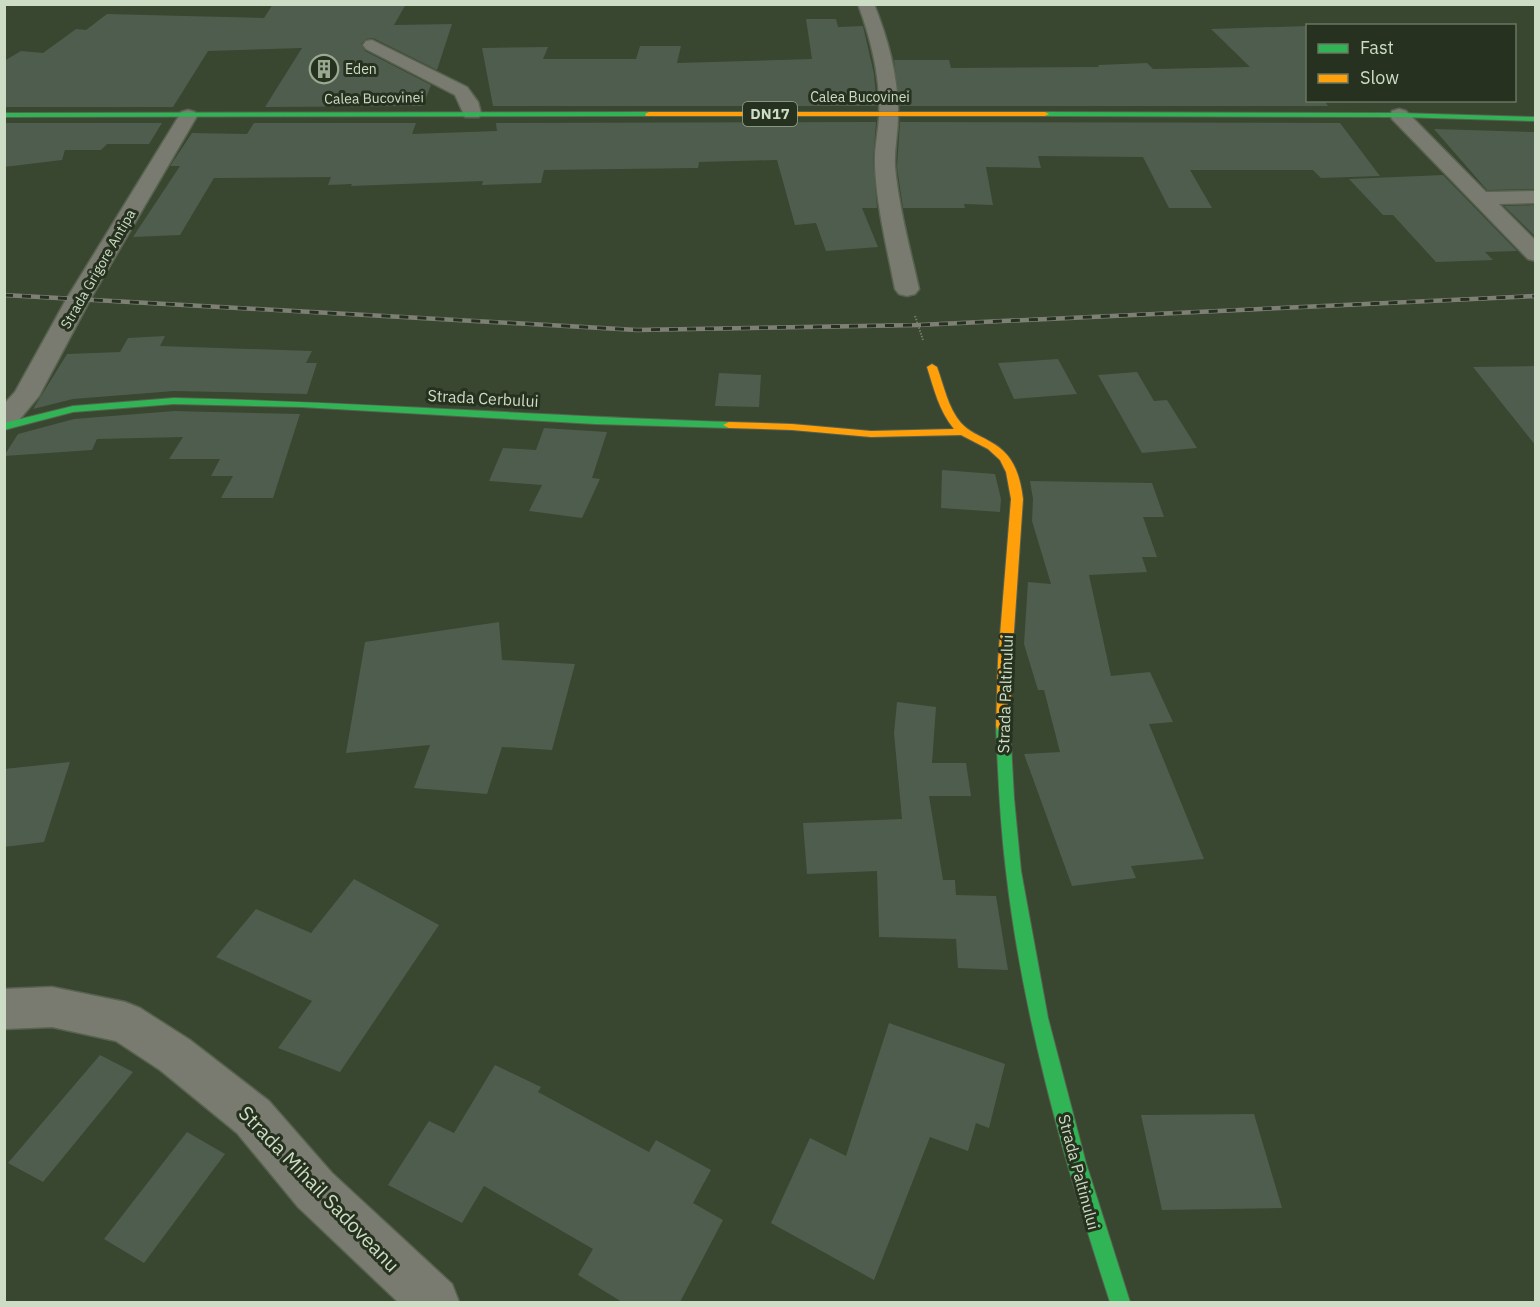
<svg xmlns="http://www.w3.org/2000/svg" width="1540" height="1307" font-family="'IBM Plex Sans',sans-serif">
<rect width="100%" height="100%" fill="#394630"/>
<!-- building -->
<g fill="#4e5d4d">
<polygon points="273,4 406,4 394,25 452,24 437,70 373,38 366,39 361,44 365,51 431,85 423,106 265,107 302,48 208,51 173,107 4,107 4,61 21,51 43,53 76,29 86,30 107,14 264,18"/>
<polygon points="806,19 836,19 838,27 863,26 874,74 877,106 493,106 482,48 548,47 543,59 636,59 640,46 681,46 677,63 812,59"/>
<polygon points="1308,26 1308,100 1324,100 1328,106 900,106 894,60 949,60 951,68 1099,67 1098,65 1147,63 1153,69 1250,67 1211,29"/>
<polygon points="876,122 873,161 877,208 862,208 878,247 826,251 816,223 795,225 777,160 699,162 698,168 544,170 541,183 482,185 483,181 351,186 352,184 328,185 331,177 214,178 180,235 133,237 180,166 170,166 192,133 247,134 254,123 416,123 412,134 497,131 496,123"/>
<polygon points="900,122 1340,123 1380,176 1321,178 1313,170 1190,170 1212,208 1169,208 1143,157 1038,156 1041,168 986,167 993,205 964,204 965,208 903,208 897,167"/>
<polygon points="4,123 162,123 149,144 107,144 101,150 65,150 62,160 4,167"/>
<polygon points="1434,129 1536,132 1536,189 1487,190"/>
<polygon points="1443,175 1517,251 1485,252 1493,260 1436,262 1393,215 1383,215 1349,179"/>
<polygon points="1536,205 1536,237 1504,206"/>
<polygon points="165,336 160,346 312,351 306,363 317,363 307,394 174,391 73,399 33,409 67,354 120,352 128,338"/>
<polygon points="1058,359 1077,394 1014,399 998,363"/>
<polygon points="1536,366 1536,446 1473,367"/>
<polygon points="1137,372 1154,401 1167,400 1197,448 1142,453 1098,375"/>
<polygon points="719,373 761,375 759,407 715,406"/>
<polygon points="174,411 300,414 273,498 221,498 233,476 211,476 220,459 169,459 183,437 97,439 92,450 4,456 18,434 74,419"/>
<polygon points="544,428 607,432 592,478 600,479 582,518 529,511 542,485 489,481 503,448 536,450"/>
<polygon points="942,470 995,474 1001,499 1000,512 941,508"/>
<polygon points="1030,481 1152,483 1164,517 1143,517 1157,557 1142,557 1147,572 1089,575 1111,676 1150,672 1173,722 1149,724 1204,859 1131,866 1136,878 1072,886 1024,754 1060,752 1044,690 1038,690 1024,644 1028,582 1051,584 1032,521 1033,499"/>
<polygon points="499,622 502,660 575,664 552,750 502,747 487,794 414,788 430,745 346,753 365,642"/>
<polygon points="897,702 936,707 932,763 966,763 971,796 929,796 943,880 955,880 956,895 996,896 1008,970 958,968 956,939 879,937 877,871 807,874 803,823 902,819 894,733"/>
<polygon points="70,762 44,842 4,847 4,769"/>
<polygon points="354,879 439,925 340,1072 278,1048 312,1001 216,957 256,909 311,933"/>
<polygon points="889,1023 1005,1064 989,1128 976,1123 968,1151 930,1137 874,1280 771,1223 810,1138 846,1156"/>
<polygon points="100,1055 133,1072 43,1182 8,1163"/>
<polygon points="495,1065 541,1087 538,1092 649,1152 656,1140 711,1170 693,1203 723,1220 680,1302 622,1302 578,1275 593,1249 484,1186 462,1223 388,1185 429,1121 454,1133"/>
<polygon points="1254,1114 1282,1208 1162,1210 1141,1115"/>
<polygon points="187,1132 225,1154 144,1263 104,1239"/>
</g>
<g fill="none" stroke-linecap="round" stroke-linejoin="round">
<!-- street casing -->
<g stroke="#57624f" stroke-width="3">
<g id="street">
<path d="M858,4h16c14,35 25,75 24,112 0,17 -4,34 -3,51 4,41 15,82 24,122l-4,5 -8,2 -8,-2 -4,-5c-8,-41 -18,-81 -20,-122 -1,-17 3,-34 4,-50 2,-38 -8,-78 -21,-113z"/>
<polygon points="372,40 467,87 478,102 481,113 479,117 465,117 455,95 366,49 363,45 366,41"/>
<polygon points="1399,109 1406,111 1486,192 1536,191 1536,203 1499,204 1536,241 1536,261 1528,259 1392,119 1390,115 1392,111"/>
<polygon points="188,110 195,112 197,116 91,298 39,396 14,426 4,428 4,404 15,392 67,298 179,116 181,112"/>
<polygon points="52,987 125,1002 140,1008 190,1040 269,1101 332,1173 452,1284 459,1302 398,1302 298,1207 237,1133 160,1070 116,1041 52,1027 4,1029 4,989"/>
</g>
</g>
<!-- fast casing -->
<g stroke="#57624f" stroke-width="2">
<g id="fast">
<polygon points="652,112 653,114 649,116 4,117 4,113"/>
<polygon points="1042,112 1399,113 1536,117 1536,121 1399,117 1045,116 1042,116"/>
<path d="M174,398c185,4 370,18 555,24l6,3 -6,3 -134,-4 -294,-17 -127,-3 -101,8 -69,18v-7l69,-17z"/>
<path d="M1003,720l5,2 2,4 4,72 7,73 27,147 38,145 44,139h-20c-46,-141 -87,-284 -104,-431 -6,-48 -8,-97 -10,-145l2,-4z"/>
</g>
</g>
<!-- slow casing -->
<g stroke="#57624f" stroke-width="2">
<g id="slow">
<polygon points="649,112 1045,112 1049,114 1045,116 646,116 645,114"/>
<path d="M932,364l5,3c7,19 11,41 24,56 8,9 18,12 28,18 24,12 31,33 34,58l-11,161 -2,66 -2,4h-10l-2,-4 2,-66 13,-161 -5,-27 -6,-12 -12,-11 -27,-14 -90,2 -79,-7 -63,-2 -6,-3 6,-3 63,2 79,7 83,-2c-15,-18 -20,-40 -27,-62z"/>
</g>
</g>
<!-- path -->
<polyline stroke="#77796e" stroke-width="2" stroke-dasharray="1.5 1.5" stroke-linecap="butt" points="915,316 923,340"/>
<!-- street -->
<use href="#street" fill="#7a7b70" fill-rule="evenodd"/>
<!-- fast -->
<use href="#fast" fill="#30b455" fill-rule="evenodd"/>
<!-- slow -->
<use href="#slow" fill="#ff9f0a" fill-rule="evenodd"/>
<!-- rail casing -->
<g stroke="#7f8075" stroke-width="4.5">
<polyline id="rail" points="4,295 637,330 919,325 1536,296"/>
</g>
<!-- rail -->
<use href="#rail" stroke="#26321f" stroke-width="3" stroke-dasharray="9" stroke-linecap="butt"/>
</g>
<!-- icons -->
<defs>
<g id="building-ring" transform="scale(1.5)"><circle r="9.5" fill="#26321f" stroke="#99a890" stroke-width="1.5"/><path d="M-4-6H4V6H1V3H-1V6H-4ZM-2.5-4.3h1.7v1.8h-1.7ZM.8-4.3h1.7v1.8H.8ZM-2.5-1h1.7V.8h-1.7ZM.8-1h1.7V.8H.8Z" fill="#99a890"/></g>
</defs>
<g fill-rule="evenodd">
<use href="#building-ring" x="324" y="69"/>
</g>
<g text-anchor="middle" stroke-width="6" stroke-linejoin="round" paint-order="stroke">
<!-- far-poi labels -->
<g font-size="14" fill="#cddcc4" stroke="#26321f" text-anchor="start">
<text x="345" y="74">Eden</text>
</g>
<!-- far-street labels -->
<g font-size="14" fill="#cddcc4" stroke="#26321f">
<text x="860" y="102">Calea Bucovinei</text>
<text transform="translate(374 98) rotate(-1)" y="5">Calea Bucovinei</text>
<text transform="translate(98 269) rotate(-60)" y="5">Strada Grigore Antipa</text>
</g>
<!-- shield labels -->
<rect fill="#26321f" stroke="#9ba992" stroke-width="1.5" x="743" y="102" width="54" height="24" rx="4.5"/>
<g font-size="15" font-weight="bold" fill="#cddcc4">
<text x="770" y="119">DN17</text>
</g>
<!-- street labels -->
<g font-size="16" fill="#cddcc4" stroke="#26321f">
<text transform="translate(483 398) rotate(3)" y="6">Strada Cerbului</text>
<text transform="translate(1005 694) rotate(-88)" y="6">Strada Paltinului</text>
<text transform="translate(1079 1172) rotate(75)" y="6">Strada Paltinului</text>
</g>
<!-- near-street labels -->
<g font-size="20" fill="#cddcc4" stroke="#26321f">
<text transform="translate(319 1189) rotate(46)" y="7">Strada Mihail Sadoveanu</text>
</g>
</g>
<!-- border -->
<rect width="1540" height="1307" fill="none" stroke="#cddcc4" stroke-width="12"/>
<!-- legend -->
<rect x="1306" y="24" width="210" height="78" fill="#26321f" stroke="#697661" stroke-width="1.5"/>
<rect x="1318" y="44" width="30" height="9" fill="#30b455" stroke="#697661" stroke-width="1.5"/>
<text x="1360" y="54" font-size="18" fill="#cddcc4">Fast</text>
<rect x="1318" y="74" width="30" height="9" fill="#ff9f0a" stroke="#697661" stroke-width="1.5"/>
<text x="1360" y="84" font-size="18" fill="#cddcc4">Slow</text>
</svg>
